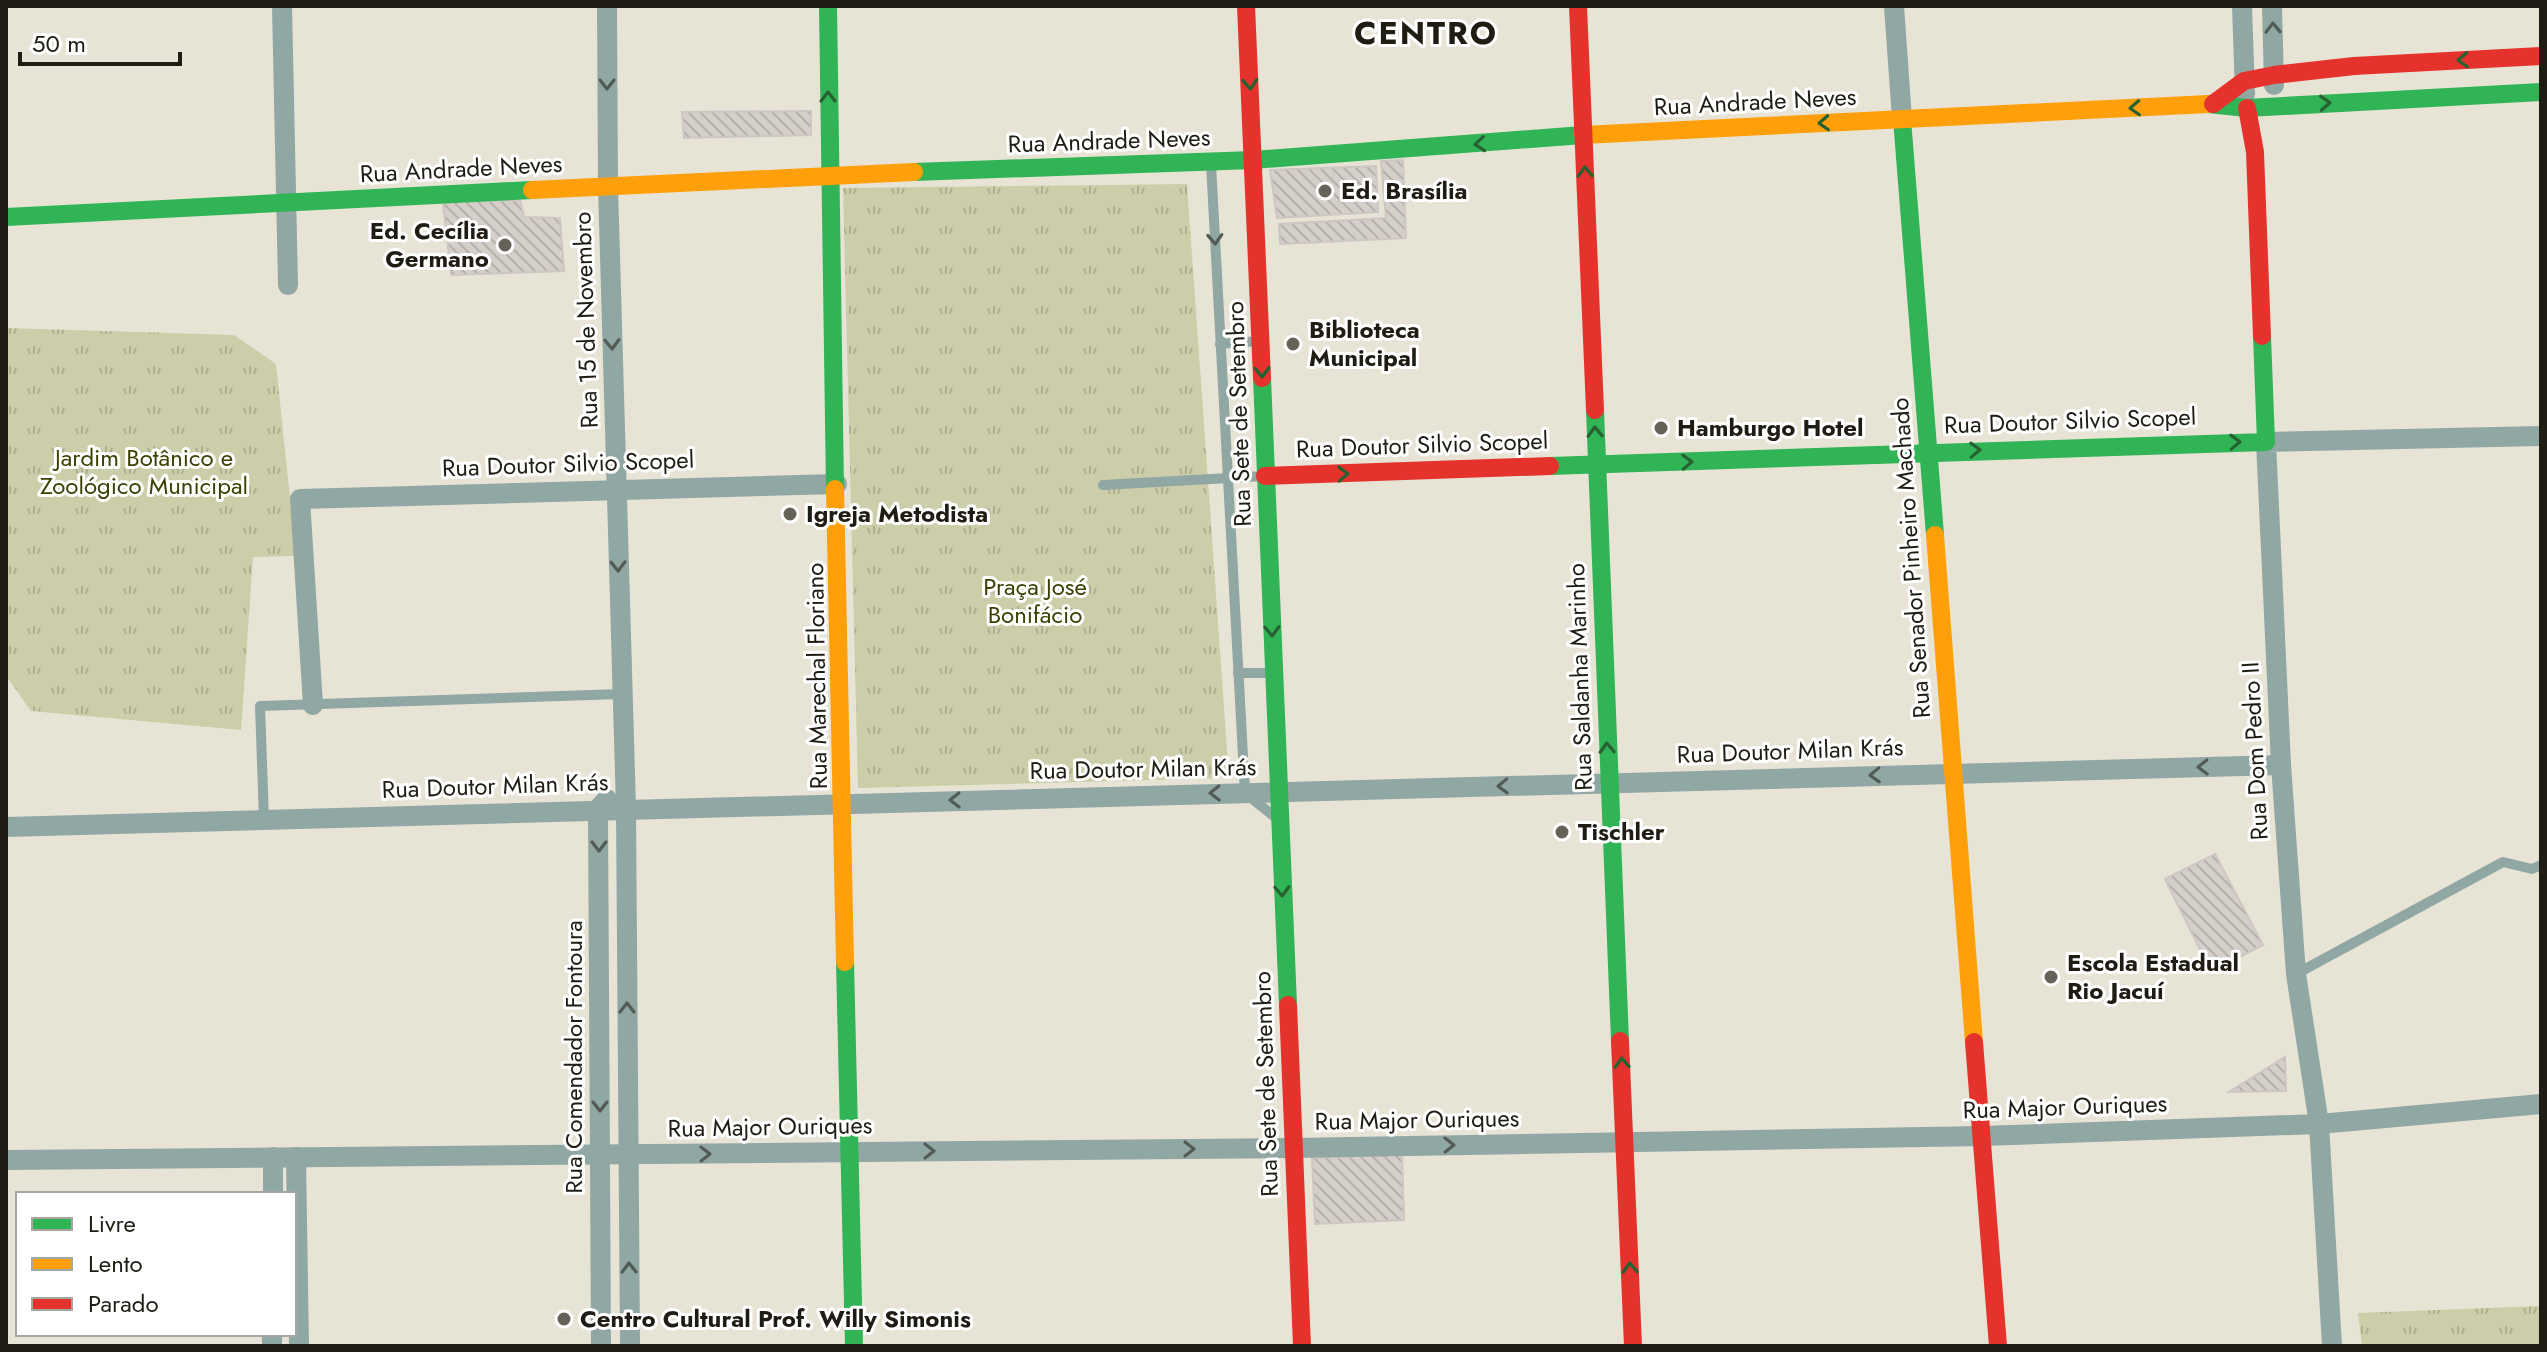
<svg xmlns="http://www.w3.org/2000/svg" width="2547" height="1352" font-family="Jost,sans-serif">
<defs>
<pattern id="park-tufts" width="24" height="20" patternUnits="userSpaceOnUse" patternTransform="scale(2)"><rect width="24" height="20" fill="#cbcea9"/><path d="M3 7l-1-3M5 7V3M7 7l1-3M15 17l-1-3M17 17v-4M19 17l1-3" fill="none" stroke="#aeb091"/></pattern>
<pattern id="building-back-hatch" width="6" height="6" patternUnits="userSpaceOnUse" patternTransform="scale(2)"><rect width="6" height="6" fill="#d5cfc9"/><path d="M-1 5l2 2M0 0l6 6M5-1l2 2" fill="none" stroke="#b6b1ac"/></pattern>
</defs>
<rect width="100%" height="100%" fill="#e7e4d6"/>
<!-- park -->
<g fill="url(#park-tufts)">
<polygon points="1187,184 1229,778 858,788 843,188"/>
<polygon points="6,328 234,335 276,364 296,556 253,557 241,730 31,711 6,676"/>
<polygon points="2541,1306 2541,1346 2362,1346 2358,1313"/>
</g>
<!-- building -->
<g fill="url(#building-back-hatch)" stroke="#cdc6c2" stroke-width="2">
<polygon points="811,111 811,135 684,138 682,112"/>
<polygon points="1403,160 1406,238 1280,244 1279,224 1386,218 1381,161"/>
<polygon points="1376,166 1378,212 1277,218 1270,170"/>
<polygon points="520,200 524,217 560,218 564,271 451,275 443,202"/>
<polygon points="2215,854 2263,945 2211,972 2165,879"/>
<polygon points="2285,1057 2286,1091 2229,1092"/>
<polygon points="1402,1154 1404,1220 1315,1224 1312,1158"/>
</g>
<g fill="none" stroke-linecap="round" stroke-linejoin="round">
<!-- lane -->
<g stroke="#91a7a4" stroke-width="10">
<polyline points="1211,164 1245,793 1275,817"/>
<polyline points="1220,344 1259,341"/>
<polyline points="1103,485 1265,476"/>
<polyline points="1238,673 1271,673"/>
<polyline points="264,819 260,706 621,694"/>
<polyline points="2296,974 2503,862 2532,869 2541,865"/>
</g>
<!-- street -->
<g stroke="#91a7a4" stroke-width="20">
<polyline points="282,6 288,285"/>
<polyline points="607,6 608,187 626,808 630,1346"/>
<polyline points="1894,6 1902,119"/>
<polyline points="2242,6 2245,94"/>
<polyline points="2272,6 2274,85"/>
<polyline points="313,705 300,499 837,484"/>
<polyline points="6,827 2281,765"/>
<polyline points="296,1157 299,1346"/>
<polyline points="6,1160 1293,1148 1982,1136 2319,1124 2541,1104"/>
<polyline points="273,1194 273,1157"/>
<polyline points="272,1346 272,1334"/>
<polyline points="601,1346 598,809 607,799"/>
<polyline points="2332,1346 2319,1124 2296,974 2281,765 2266,442 2541,436"/>
</g>
<!-- fast -->
<g stroke="#30b455" stroke-width="18">
<polyline points="828,6 835,489"/>
<polyline points="2208,104 2247,108 2541,92"/>
<polyline points="1902,119 1935,535"/>
<polyline points="914,172 1253,160 1583,135"/>
<polyline points="6,217 532,190"/>
<polyline points="1262,378 1288,1005"/>
<polyline points="1595,410 1620,1041"/>
<polyline points="1550,466 2266,442 2262,336"/>
<polyline points="845,962 854,1346"/>
</g>
<!-- slow -->
<g stroke="#ff9f0a" stroke-width="18">
<polyline points="1583,135 2208,104"/>
<polyline points="532,190 914,172"/>
<polyline points="835,489 845,962"/>
<polyline points="1935,535 1974,1042"/>
</g>
<!-- jam -->
<g stroke="#e5322d" stroke-width="18">
<polyline points="1246,6 1262,378"/>
<polyline points="1578,6 1595,410"/>
<polyline points="2213,104 2244,81 2274,75 2354,66 2541,56"/>
<polyline points="2247,108 2255,152 2262,336"/>
<polyline points="1265,476 1550,466"/>
<polyline points="1288,1005 1302,1346"/>
<polyline points="1620,1041 1633,1346"/>
<polyline points="1974,1042 1998,1346"/>
</g>
</g>
<!-- one-way arrows -->
<defs><path id="oneway-chevron" d="M-2-3.5L2.5 0L-2 3.5" fill="none" stroke-width="1.6" stroke-linecap="round" stroke-linejoin="round" transform="scale(2)"/></defs>
<g stroke="#525b54">
<use href="#oneway-chevron" transform="translate(2273 28) rotate(-91)"/>
<use href="#oneway-chevron" transform="translate(607 84) rotate(90)"/>
<use href="#oneway-chevron" transform="translate(1215 239) rotate(87)"/>
<use href="#oneway-chevron" transform="translate(612 344) rotate(88)"/>
<use href="#oneway-chevron" transform="translate(618 566) rotate(89)"/>
<use href="#oneway-chevron" transform="translate(2203 767) rotate(179)"/>
<use href="#oneway-chevron" transform="translate(1875 775) rotate(178)"/>
<use href="#oneway-chevron" transform="translate(1503 786) rotate(178)"/>
<use href="#oneway-chevron" transform="translate(1215 793) rotate(179)"/>
<use href="#oneway-chevron" transform="translate(955 800) rotate(179)"/>
<use href="#oneway-chevron" transform="translate(599 846) rotate(90)"/>
<use href="#oneway-chevron" transform="translate(627 1008) rotate(-90)"/>
<use href="#oneway-chevron" transform="translate(600 1106) rotate(90)"/>
<use href="#oneway-chevron" transform="translate(1449 1145) rotate(-1)"/>
<use href="#oneway-chevron" transform="translate(1189 1149)"/>
<use href="#oneway-chevron" transform="translate(929 1151)"/>
<use href="#oneway-chevron" transform="translate(705 1154) rotate(-1)"/>
<use href="#oneway-chevron" transform="translate(629 1268) rotate(-91)"/>
</g>
<g stroke="#276131">
<use href="#oneway-chevron" transform="translate(2463 60) rotate(177)"/>
<use href="#oneway-chevron" transform="translate(1250 84) rotate(87)"/>
<use href="#oneway-chevron" transform="translate(828 97) rotate(-90)"/>
<use href="#oneway-chevron" transform="translate(2325 103) rotate(-3)"/>
<use href="#oneway-chevron" transform="translate(2135 108) rotate(177)"/>
<use href="#oneway-chevron" transform="translate(1824 123) rotate(177)"/>
<use href="#oneway-chevron" transform="translate(1480 144) rotate(175)"/>
<use href="#oneway-chevron" transform="translate(1585 172) rotate(-92)"/>
<use href="#oneway-chevron" transform="translate(1262 372) rotate(88)"/>
<use href="#oneway-chevron" transform="translate(1595 432) rotate(-92)"/>
<use href="#oneway-chevron" transform="translate(2235 442) rotate(-2)"/>
<use href="#oneway-chevron" transform="translate(1975 450) rotate(-2)"/>
<use href="#oneway-chevron" transform="translate(1687 462) rotate(-2)"/>
<use href="#oneway-chevron" transform="translate(1343 474) rotate(-2)"/>
<use href="#oneway-chevron" transform="translate(1272 631) rotate(88)"/>
<use href="#oneway-chevron" transform="translate(1607 748) rotate(-92)"/>
<use href="#oneway-chevron" transform="translate(1282 891) rotate(88)"/>
<use href="#oneway-chevron" transform="translate(1622 1063) rotate(-93)"/>
<use href="#oneway-chevron" transform="translate(1630 1268) rotate(-92)"/>
</g>
<!-- markers -->
<g fill="#656357" stroke="#fff" stroke-width="3">
<circle cx="1325" cy="191" r="8"/>
<circle cx="505" cy="245" r="8"/>
<circle cx="1293" cy="344" r="8"/>
<circle cx="1661" cy="428" r="8"/>
<circle cx="790" cy="514" r="8"/>
<circle cx="1562" cy="832" r="8"/>
<circle cx="2051" cy="977" r="8"/>
<circle cx="564" cy="1319" r="8"/>
</g>
<g text-anchor="middle" stroke-width="6" stroke-linejoin="round" paint-order="stroke">
<!-- street labels -->
<g font-size="24" fill="#1f1d13" stroke="#fff">
<text transform="translate(1755 102) rotate(-3)" y="8">Rua Andrade Neves</text>
<text transform="translate(1109 141) rotate(-2)" y="8">Rua Andrade Neves</text>
<text transform="translate(461 169) rotate(-3)" y="8">Rua Andrade Neves</text>
<text transform="translate(586 320) rotate(-92)" y="8">Rua 15 de Novembro</text>
<text transform="translate(1239 414) rotate(-92)" y="8">Rua Sete de Setembro</text>
<text transform="translate(2070 421) rotate(-2)" y="8">Rua Doutor Silvio Scopel</text>
<text transform="translate(1422 445) rotate(-2)" y="8">Rua Doutor Silvio Scopel</text>
<text transform="translate(568 464) rotate(-2)" y="8">Rua Doutor Silvio Scopel</text>
<text transform="translate(1911 558) rotate(-94)" y="8">Rua Senador Pinheiro Machado</text>
<text transform="translate(817 676) rotate(-91)" y="8">Rua Marechal Floriano</text>
<text transform="translate(1580 677) rotate(-92)" y="8">Rua Saldanha Marinho</text>
<text transform="translate(1790 751) rotate(-2)" y="8">Rua Doutor Milan Krás</text>
<text transform="translate(2255 751) rotate(-93)" y="8">Rua Dom Pedro II</text>
<text transform="translate(1143 769) rotate(-1)" y="8">Rua Doutor Milan Krás</text>
<text transform="translate(495 786) rotate(-2)" y="8">Rua Doutor Milan Krás</text>
<text transform="translate(574 1057) rotate(-90)" y="8">Rua Comendador Fontoura</text>
<text transform="translate(1266 1084) rotate(-92)" y="8">Rua Sete de Setembro</text>
<text transform="translate(2065 1107) rotate(-2)" y="8">Rua Major Ouriques</text>
<text transform="translate(1417 1120) rotate(-1)" y="8">Rua Major Ouriques</text>
<text transform="translate(770 1127) rotate(-1)" y="8">Rua Major Ouriques</text>
</g>
<!-- poi labels -->
<g font-size="24" font-weight="bold" fill="#1f1d13" stroke="#fff" text-anchor="start">
<text x="1341" y="199">Ed. Brasília</text>
<text x="489" y="239" text-anchor="end">Ed. Cecília<tspan x="489" dy="28">Germano</tspan></text>
<text x="1309" y="338">Biblioteca<tspan x="1309" dy="28">Municipal</tspan></text>
<text x="1677" y="436">Hamburgo Hotel</text>
<text x="806" y="522">Igreja Metodista</text>
<text x="1578" y="840">Tischler</text>
<text x="2067" y="971">Escola Estadual<tspan x="2067" dy="28">Rio Jacuí</tspan></text>
<text x="580" y="1327">Centro Cultural Prof. Willy Simonis</text>
</g>
<!-- park labels -->
<g font-size="24" fill="#3b4002" stroke="#fff">
<text x="144" y="466">Jardim Botânico e<tspan x="144" dy="28">Zoológico Municipal</tspan></text>
<text x="1035" y="595">Praça José<tspan x="1035" dy="28">Bonifácio</tspan></text>
</g>
<!-- district labels -->
<g font-size="32" font-weight="bold" letter-spacing="2" fill="#1f1d13" stroke="#fff">
<text x="1426" y="44">CENTRO</text>
</g>
</g>
<!-- border -->
<rect width="2547" height="1352" fill="none" stroke="#1f1d13" stroke-width="16"/>
<!-- legend -->
<rect x="16" y="1192" width="280" height="144" fill="#ffffff" stroke="#a5a5a1" stroke-width="2"/>
<rect x="32" y="1218" width="40" height="12" fill="#30b455" stroke="#a5a5a1" stroke-width="2"/>
<text x="88" y="1232" font-size="24" fill="#1f1d13">Livre</text>
<rect x="32" y="1258" width="40" height="12" fill="#ff9f0a" stroke="#a5a5a1" stroke-width="2"/>
<text x="88" y="1272" font-size="24" fill="#1f1d13">Lento</text>
<rect x="32" y="1298" width="40" height="12" fill="#e5322d" stroke="#a5a5a1" stroke-width="2"/>
<text x="88" y="1312" font-size="24" fill="#1f1d13">Parado</text>
<!-- scale -->
<path d="M20 52v12h160v-12" fill="none" stroke="#1f1d13" stroke-width="4"/>
<text x="32" y="52" font-size="24" fill="#1f1d13" stroke="#ffffff" stroke-width="6" paint-order="stroke">50 m</text>
</svg>
